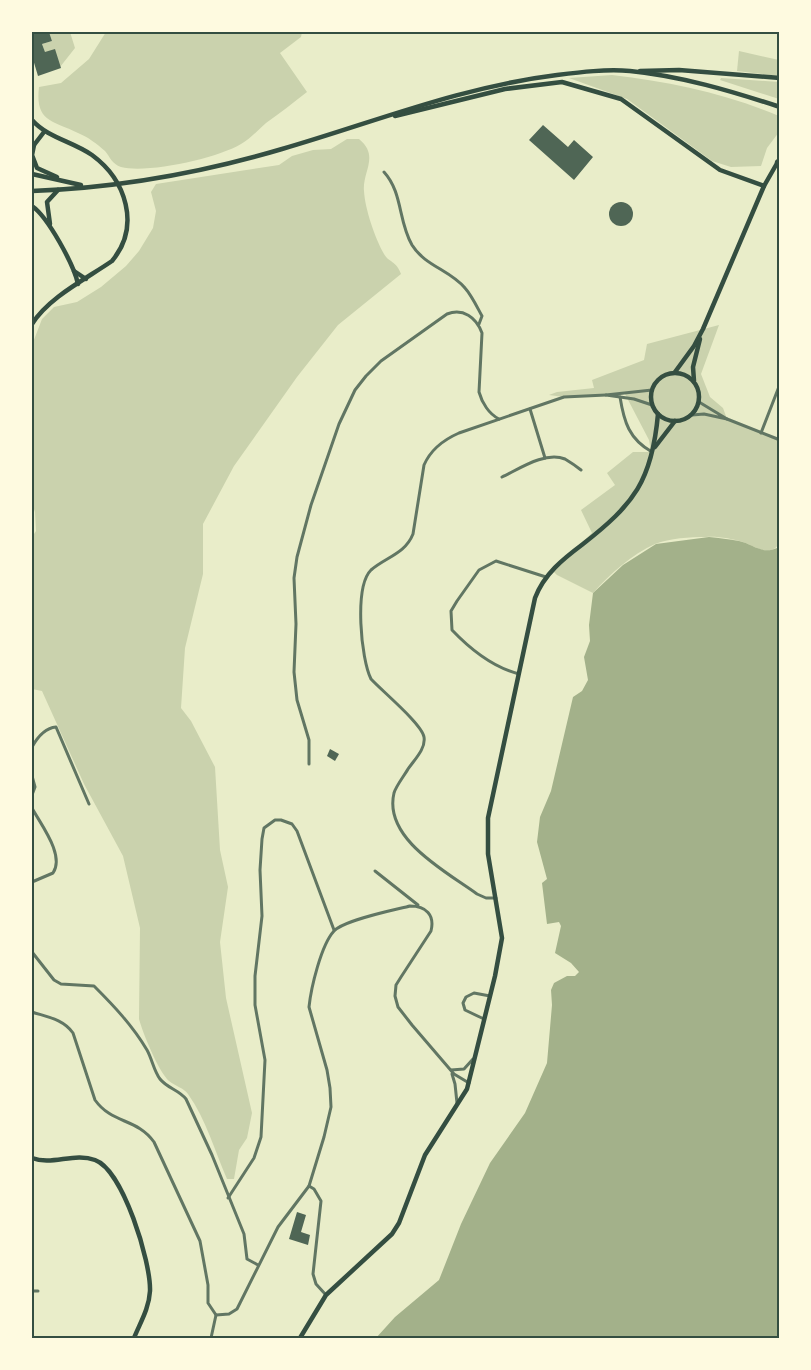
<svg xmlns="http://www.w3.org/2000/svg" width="811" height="1370" font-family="'Public Sans',sans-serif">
<rect width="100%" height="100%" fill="#e9edc9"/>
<!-- green -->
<g fill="#cad2ad">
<polygon points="49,32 70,32 75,48 60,67 45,52 42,44 52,41"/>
<path d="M106,32h196l-1,5 -21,16 27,39c-14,11 -27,21 -41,31 -8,7 -16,16 -25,21 -23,14 -94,30 -120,23 -9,-3 -11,-10 -16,-16 -8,-7 -17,-14 -27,-18 -26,-13 -43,-11 -39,-46l22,-4 28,-24z"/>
<polygon points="739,51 779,60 779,76 737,71"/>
<path d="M612,75c58,7 113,18 167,41v16l-12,16 -6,18 -30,1 -19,-6 -85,-62 -58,-21z"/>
<polygon points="721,78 779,82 779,99 720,80"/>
<path d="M347,139h12c21,17 3,33 5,52 1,18 11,47 20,63 5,9 12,6 17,20l-63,51 -41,52 -63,89 -31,58v50l-18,74 -4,60 10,13 24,46 5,83 8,37 -8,55 6,56 26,115 -5,25 -8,12 -5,29h-7c-12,-27 -21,-60 -39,-85 -4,-6 -13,-8 -19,-13 -10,-9 -26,-47 -30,-62l1,-91 -17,-72 -39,-72 -42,-93 -10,-2v-152l4,-6 -1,-19 -3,-9v-158l10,-26 12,-12 23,-5 24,-15 25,-21 13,-15 14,-23 3,-17 -5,-19 5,-8 123,-19 13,-9 21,-6 18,-1z"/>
<path d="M719,325l-18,49 9,23 13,11 4,11 52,21 1,102c-9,17 -25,4 -37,0 -10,-3 -26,-6 -37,-5 -16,0 -36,1 -51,7 -23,10 -45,30 -62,49l-36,-18 -5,-5 40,-37 -11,-23 34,-25 -8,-12 26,-21h18l-2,-12 -24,-46 -61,3 -15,-2 8,-3 37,-4 -2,-8 52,-20 3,-16z"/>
</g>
<!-- water -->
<path fill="#a3b18a" d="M709,537c10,1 20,2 30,4 14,3 23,14 38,7l2,6v784h-403l19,-21 44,-37 22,-56 29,-61 35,-50 22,-50 5,-58 -1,-15 3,-7 13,-7h8l4,-4 -8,-9 -16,-10 6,-27 -2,-4 -12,2 -5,-41 5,-4 -10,-37 3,-25 11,-26 22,-94 9,-6 6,-11 -4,-23 6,-16 -1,-16 4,-32 30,-28 33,-21z"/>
<!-- building -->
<g fill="#4f6655">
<polygon points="32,32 49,32 52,41 42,44 45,52 55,49 61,68 38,76 32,56"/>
<polygon points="543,125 568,147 574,140 593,157 574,180 529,140"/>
<circle cx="621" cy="214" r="12"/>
<polygon points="330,749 339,754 335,761 327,756"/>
<polygon points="297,1212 306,1215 301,1232 310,1235 308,1245 289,1239"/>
</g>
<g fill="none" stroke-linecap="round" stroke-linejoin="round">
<!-- minor -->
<g stroke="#617663" stroke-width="3">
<path d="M384,172c19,21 14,49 28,73 13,21 38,25 53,43 7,8 12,19 17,28l-3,8"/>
<polyline points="652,390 606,395 634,399 652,405"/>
<path d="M620,397c4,25 9,42 32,55"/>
<polyline points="530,409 545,458"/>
<polyline points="692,415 704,414 727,419 699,402"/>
<polyline points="727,419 780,440"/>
<polyline points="761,433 780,384"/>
<path d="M502,477c17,-8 43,-26 63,-18 5,3 11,7 16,11"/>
<path d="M519,674c-27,-7 -48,-24 -67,-44l-1,-19 6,-10 22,-31 17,-9 50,16"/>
<path d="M32,747c5,-9 13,-19 24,-20l33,77"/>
<path d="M309,764v-24l-12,-40 -3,-28 2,-48 -2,-46 3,-21 14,-52 28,-81 16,-34 11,-14 15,-15 66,-47c16,-6 29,3 35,19l-3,59c3,11 10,22 20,27"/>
<polyline points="32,776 35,787 32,795"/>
<path d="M32,808c9,17 33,47 21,65l-21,9"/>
<polyline points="375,871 418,905"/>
<path d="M496,898h-10l-9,-4c-30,-22 -94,-55 -83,-101 2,-7 10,-17 14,-24 6,-9 18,-20 16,-32 -2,-13 -42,-46 -53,-58 -10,-20 -17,-92 0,-109 15,-13 34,-16 42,-36l11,-69c7,-16 19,-25 35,-32l105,-36 42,-2"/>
<path d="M32,952l22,28 7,4 33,2c20,20 38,39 53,64 5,9 7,21 13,29 7,9 19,11 26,20l26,56 32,79 3,25 11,6"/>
<path d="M32,1012c15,5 31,7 41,21l22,67c17,24 42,18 59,42l46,99 8,44v18l8,12 13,-1 8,-5 41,-82 31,-41 15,-49 7,-30 -1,-19 -3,-18 -18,-63c2,-19 12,-62 25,-76 10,-11 60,-21 76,-25 16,0 25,9 21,25l-30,46 -5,8 -1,11 3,11 14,18 42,49 15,9"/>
<polyline points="484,1019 465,1010 463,1003 466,997 474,993 490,996"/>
<polyline points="451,1070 464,1069 473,1059"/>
<polyline points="452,1074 455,1084 457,1103"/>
<polyline points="309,1186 314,1189 321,1201 313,1274 316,1284 326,1295"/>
<polyline points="228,1198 254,1158 261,1137 265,1060 255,1005 255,976 262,916 260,870 262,839 264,828 275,820 281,820 292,824 297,831 334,930"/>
<polyline points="32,1291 38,1291"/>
<polyline points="211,1338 216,1315"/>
</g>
<!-- secondary -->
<g stroke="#344e41" stroke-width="4.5">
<path d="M32,120c16,18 40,21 60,35 34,25 49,71 20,106 -26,18 -63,36 -80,63"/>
<polyline points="675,372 694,346 703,329 764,186 780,158"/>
<circle cx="675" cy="397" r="24"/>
<polyline points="694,381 693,367 700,339"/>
<polyline points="655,447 675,421"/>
<path d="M32,1158c20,8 42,-6 63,2 28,10 56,102 55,131 -1,18 -10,32 -16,47"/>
<path d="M300,1338l26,-43 66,-61 7,-11 26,-68 42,-66 28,-113 7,-38 -14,-84v-36l47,-220c9,-24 28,-39 48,-54 51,-40 69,-63 75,-130"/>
</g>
<!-- primary -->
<g stroke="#344e41" stroke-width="4.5">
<polyline points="640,71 679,70 780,78"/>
<polyline points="395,116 505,89 562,82 621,99 720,170 764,186"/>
<polyline points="34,145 32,155 37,168 57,177"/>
<polyline points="34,145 44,132"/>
<polyline points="777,162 780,164"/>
<polyline points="32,174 81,185"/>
<path d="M32,191c83,-3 169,-18 250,-42 93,-27 178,-62 275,-74 24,-3 49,-6 73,-4 51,5 101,20 150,36"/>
<path d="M32,206c16,11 42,59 46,78"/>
<polyline points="50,224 47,202 58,190"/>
<polyline points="74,271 86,279"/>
</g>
</g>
<!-- border -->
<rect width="811" height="1370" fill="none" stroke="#fefae0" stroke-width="66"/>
<rect x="33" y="33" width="745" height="1304" fill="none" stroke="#344e41" stroke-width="2"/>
</svg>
